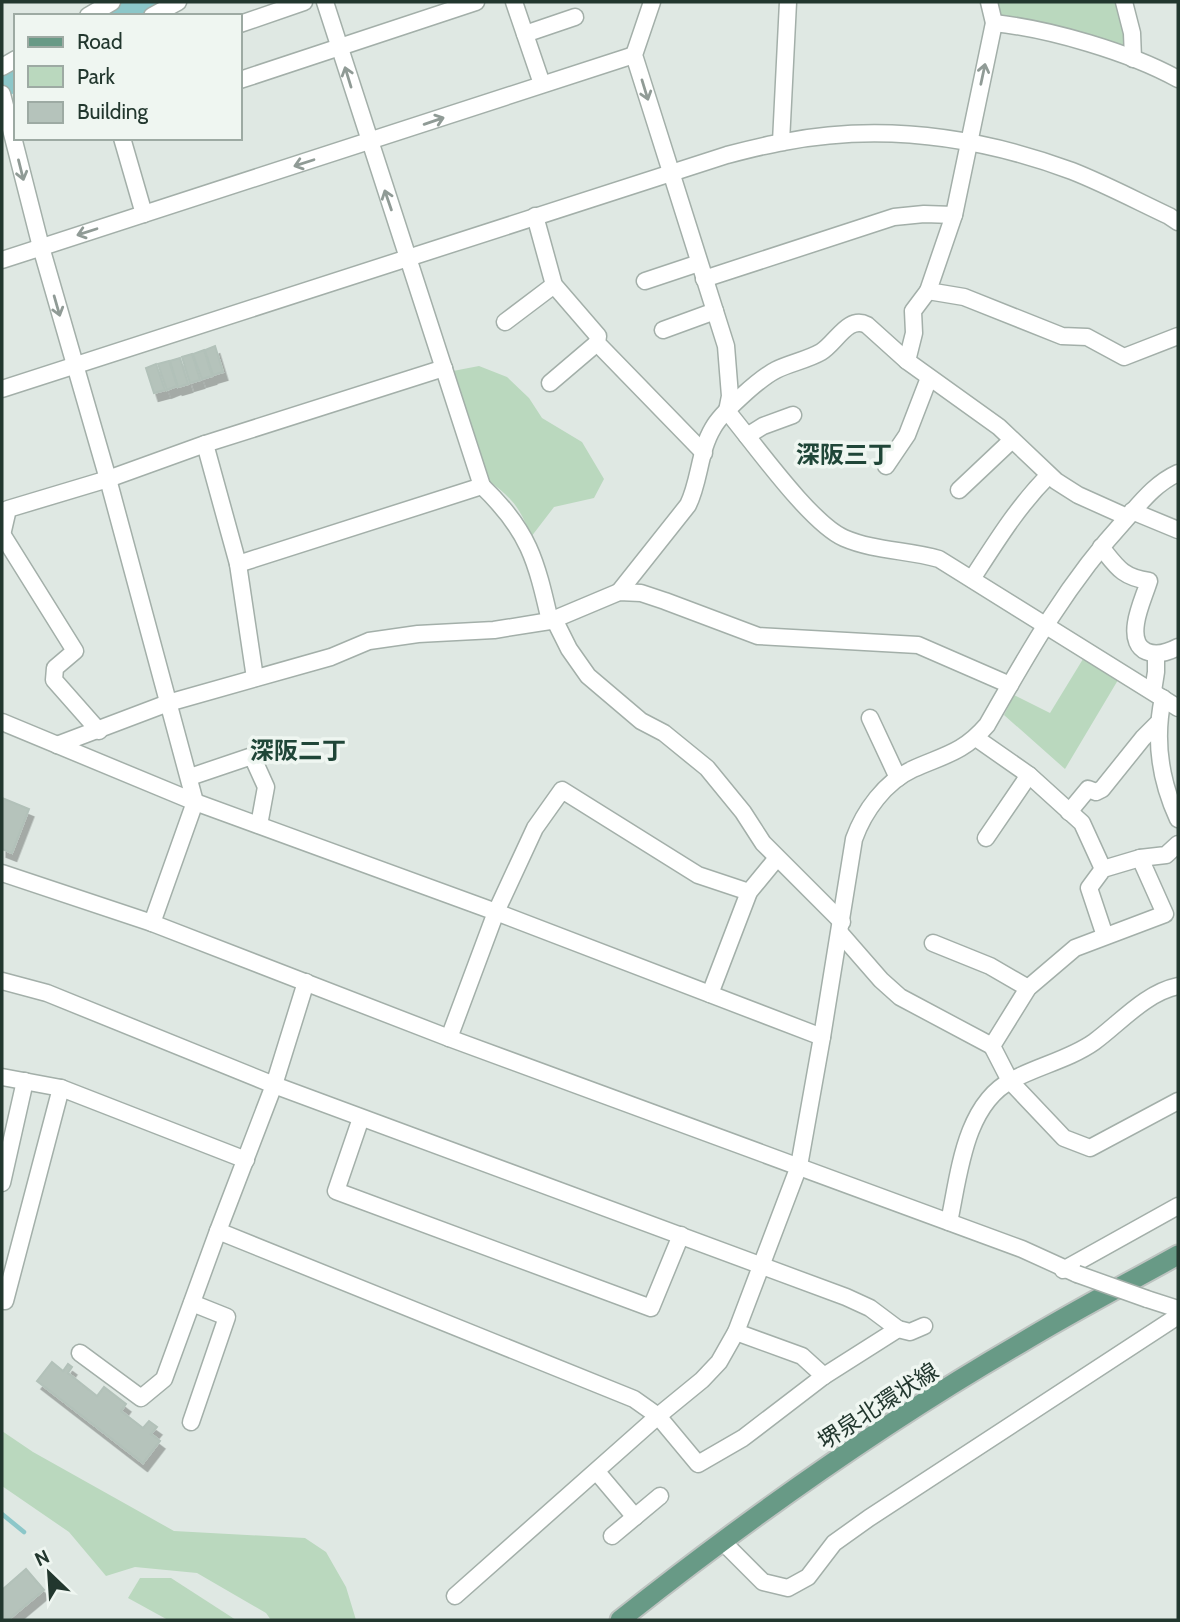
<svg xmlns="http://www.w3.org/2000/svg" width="1180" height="1622" font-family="Cabin,'Noto Sans JP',sans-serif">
<defs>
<filter id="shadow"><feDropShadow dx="4.5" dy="8" stdDeviation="0" flood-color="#0004"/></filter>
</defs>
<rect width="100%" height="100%" fill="#dfe8e3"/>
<!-- green -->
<g fill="#bad8be">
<polygon points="997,2 1119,2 1127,33 1126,49 1036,22 1000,16"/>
<path d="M479,366l28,11 22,21 13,20 40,24 22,37 -10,19 -40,9 -23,30c-10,-28 -19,-40 -44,-57l-34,-109z"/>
<polygon points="1083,659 1118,680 1065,769 1004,715 1014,695 1050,713"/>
<polygon points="2,1431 33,1452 174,1531 305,1538 326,1552 346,1587 356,1620 271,1620 266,1613 197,1573 135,1567 106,1576 69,1532 2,1486"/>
<polygon points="140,1578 171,1578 236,1620 168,1620 128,1598"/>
</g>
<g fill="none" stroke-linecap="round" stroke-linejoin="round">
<!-- stream -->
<polyline stroke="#8cc7c9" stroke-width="4.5" points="2,1514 24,1532"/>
<!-- river -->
<g stroke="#8cc7c9" stroke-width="24">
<polyline points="121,16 146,2"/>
<polyline points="2,86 16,78"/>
</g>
</g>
<!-- building -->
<g fill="#b5c3bb" stroke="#b2c1b9" stroke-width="2" filter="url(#shadow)">
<polygon points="215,346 223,372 213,375 205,350"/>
<polygon points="204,350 212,376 202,379 193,354"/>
<polygon points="192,354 200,380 190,383 182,357"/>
<polygon points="180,358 188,384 178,387 170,361"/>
<polygon points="169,361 177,386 167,390 158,364"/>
<polygon points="156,364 165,390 154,393 146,368"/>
<polygon points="2,798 29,809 12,853 2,849"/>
<polygon points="52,1362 63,1371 68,1364 72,1367 68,1373 97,1396 104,1387 126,1404 121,1411 143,1428 149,1421 157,1427 151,1434 160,1441 143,1463 37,1381"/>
<polygon points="26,1569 44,1590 8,1620 2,1620 2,1590"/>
</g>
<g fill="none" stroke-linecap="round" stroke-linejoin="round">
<!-- minor casing -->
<g stroke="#a3afa9" stroke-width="19">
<g id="minor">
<polyline points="514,2 542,84"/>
<path d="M652,2l-18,53 92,291 4,50 -3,15c26,31 83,112 117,127 30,13 64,12 95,21l239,149"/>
<polyline points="989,2 994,23 954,215 928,291 964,297 1062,336 1087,337 1124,357 1178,336"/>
<polyline points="1124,2 1132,33 1133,59"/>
<polyline points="88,16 112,2"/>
<polyline points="152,16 178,2"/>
<path d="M994,23c56,6 135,29 184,56"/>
<polyline points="240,24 304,2"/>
<polyline points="525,34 575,17"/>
<polyline points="2,67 16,59"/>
<polyline points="240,80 476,2"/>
<polyline points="2,94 41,247 108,479 195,802 152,923"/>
<polyline points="122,138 144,214"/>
<polyline points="781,142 788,2"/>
<polyline points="535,216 554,285 598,336 597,343 704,453"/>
<polyline points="2,260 634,55"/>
<polyline points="704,279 894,217 924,214 954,215"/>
<polyline points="645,281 699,263"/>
<polyline points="928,291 913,311 914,333 907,361 999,427 1056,481 1078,495 1127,517"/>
<polyline points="505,322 554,285"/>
<polyline points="663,330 715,311"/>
<polyline points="550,383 597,343"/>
<path d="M2,389l725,-234c19,-5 38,-10 57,-13 97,-19 196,-5 288,29 33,13 65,30 97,45l9,6"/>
<polyline points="747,436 763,426 793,415"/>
<polyline points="205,444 238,564 255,678"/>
<polyline points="886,466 907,435 929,378"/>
<path d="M482,486c47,45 54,74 68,135"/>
<polyline points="959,490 1012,440"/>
<polyline points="1132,511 1178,530"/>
<polyline points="2,534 75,651 55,668 54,680 99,731"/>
<polyline points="2,535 8,509 108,479 205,444 444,368"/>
<path d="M1101,547c16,20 21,30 48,34 -4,13 -11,28 -13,42 -5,32 19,36 42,24"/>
<polyline points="238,564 482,486 325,2"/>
<path d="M972,579c24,-37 46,-73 77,-104"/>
<path d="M619,592l69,-87c12,-24 11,-54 25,-77 8,-15 47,-50 63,-58 14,-7 31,-10 45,-18 15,-9 27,-37 46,-27l40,36"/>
<polyline points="554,619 569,649 588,676 641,721 664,733 707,768 743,812 763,843 842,922"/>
<polyline points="1153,691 1156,672 1156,655"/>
<path d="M1163,698c-9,42 -3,82 15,121"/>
<polyline points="870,718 898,778"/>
<polyline points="2,722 195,802 496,912 822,1037"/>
<polyline points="976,738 1029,775 1082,823 1103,869"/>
<polyline points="57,745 168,703 331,657 369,641 418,634 494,630 550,621 619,592 641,593 665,601 758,636 918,645 1010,685"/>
<polyline points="190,777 252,756 266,787 259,825"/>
<polyline points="1069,812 1088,789 1096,792 1102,789 1143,738 1157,724"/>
<polyline points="986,838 1029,775"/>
<polyline points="1178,844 1166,855 1140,858 1165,914 1075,948 1028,988 992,1046 1010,1081 1064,1138 1090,1148 1178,1101"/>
<polyline points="2,873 152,923 449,1038 1022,1249 1077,1274"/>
<polyline points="840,933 881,980 900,997 992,1046"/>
<polyline points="1105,936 1089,888 1103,869 1140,858"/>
<polyline points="933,943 990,966 1028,988"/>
<polyline points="2,981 47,993 274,1085 846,1297 870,1308 898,1329"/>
<polyline points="306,982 274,1085 218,1231 634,1399 658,1416 698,1464 743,1438 824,1376 898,1329 910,1332 924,1326"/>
<polyline points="710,994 749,892 777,858"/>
<polyline points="449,1038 496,912 535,828 562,790 698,875 749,892"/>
<polyline points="2,1077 61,1088 246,1160"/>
<polyline points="361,1118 336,1191 651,1308 681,1235"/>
<polyline points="2,1183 25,1081"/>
<path d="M949,1222c10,-46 15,-117 63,-142 26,-14 58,-21 82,-38 26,-19 51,-49 84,-56"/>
<polyline points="1063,1270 1178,1206"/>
<polyline points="1147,1299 1178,1309"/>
<polyline points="5,1301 61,1088"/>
<polyline points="736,1332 802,1356 824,1376"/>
<polyline points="80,1353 141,1398 164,1379 218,1231"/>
<polyline points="191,1422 227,1317 192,1303"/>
<polyline points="597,1472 635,1517"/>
<polyline points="612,1536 660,1496"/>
<polyline points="723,1542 763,1582 788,1588 808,1577 834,1543 869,1518 1178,1316"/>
<path d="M455,1596l203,-180 44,-36 17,-18 17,-30 63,-166 23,-129 32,-198c10,-28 31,-57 59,-70 31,-14 50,-16 74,-44 42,-74 81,-143 139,-206 16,-18 30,-36 52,-46"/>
</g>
</g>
<!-- major casing -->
<g stroke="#bdc3c0" stroke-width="23">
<path id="major" d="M620,1620c125,-99 263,-197 401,-277 51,-31 105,-59 157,-88"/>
</g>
<!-- minor -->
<use href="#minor" stroke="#fff" stroke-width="16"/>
<!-- major -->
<use href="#major" stroke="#689a86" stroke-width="19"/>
<!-- minor-bridge casing -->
<g stroke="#a3afa9" stroke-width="19" stroke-linecap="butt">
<polyline id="minor-bridge" points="1077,1274 1147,1299"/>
</g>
<!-- minor-bridge -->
<use href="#minor-bridge" stroke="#fff" stroke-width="16"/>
</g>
<!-- one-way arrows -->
<defs><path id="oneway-shaft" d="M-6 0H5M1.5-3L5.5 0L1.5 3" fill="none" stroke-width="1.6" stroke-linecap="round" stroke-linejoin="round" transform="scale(1.75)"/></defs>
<g stroke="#909b96">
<use href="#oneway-shaft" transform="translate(983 74) rotate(-78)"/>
<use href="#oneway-shaft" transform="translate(348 77) rotate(-107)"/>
<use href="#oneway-shaft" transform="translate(645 90) rotate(73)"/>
<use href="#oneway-shaft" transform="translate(434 121) rotate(-19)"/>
<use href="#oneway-shaft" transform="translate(304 163) rotate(162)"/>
<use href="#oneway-shaft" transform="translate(21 170) rotate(76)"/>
<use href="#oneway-shaft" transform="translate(388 200) rotate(-109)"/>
<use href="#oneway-shaft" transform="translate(87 232) rotate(162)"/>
<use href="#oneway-shaft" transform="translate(57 306) rotate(74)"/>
</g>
<g text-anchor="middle" stroke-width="7" stroke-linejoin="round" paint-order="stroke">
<!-- street labels -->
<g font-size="23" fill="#22372e" stroke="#eff6f1">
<text transform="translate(878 1406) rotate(-33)" y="8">堺泉北環状線</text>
</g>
<!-- neighbourhood labels -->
<g font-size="24" font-weight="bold" fill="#204638" stroke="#eff6f1">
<text x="844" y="463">深阪三丁</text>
<text x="298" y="759">深阪二丁</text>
</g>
</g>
<!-- border -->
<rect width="1180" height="1622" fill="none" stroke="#22372e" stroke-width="7"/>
<!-- legend -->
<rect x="14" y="14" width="228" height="126" fill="#eff6f1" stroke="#9daaa3" stroke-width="2"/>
<rect x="28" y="37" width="35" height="10" fill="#689a86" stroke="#9daaa3" stroke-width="2"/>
<text x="77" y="49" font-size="21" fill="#22372e">Road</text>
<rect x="28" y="66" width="35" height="21" fill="#bad8be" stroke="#9daaa3" stroke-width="2"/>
<text x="77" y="84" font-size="21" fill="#22372e">Park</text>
<rect x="28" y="102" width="35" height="21" fill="#b5c3bb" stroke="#9daaa3" stroke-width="2"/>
<text x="77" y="119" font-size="21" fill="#22372e">Building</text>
<!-- north arrow -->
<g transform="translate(49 1573) rotate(335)" stroke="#eff6f1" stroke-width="5" paint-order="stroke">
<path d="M0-5L12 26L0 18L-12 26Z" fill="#22372e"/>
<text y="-10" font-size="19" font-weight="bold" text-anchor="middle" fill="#22372e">N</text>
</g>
</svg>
